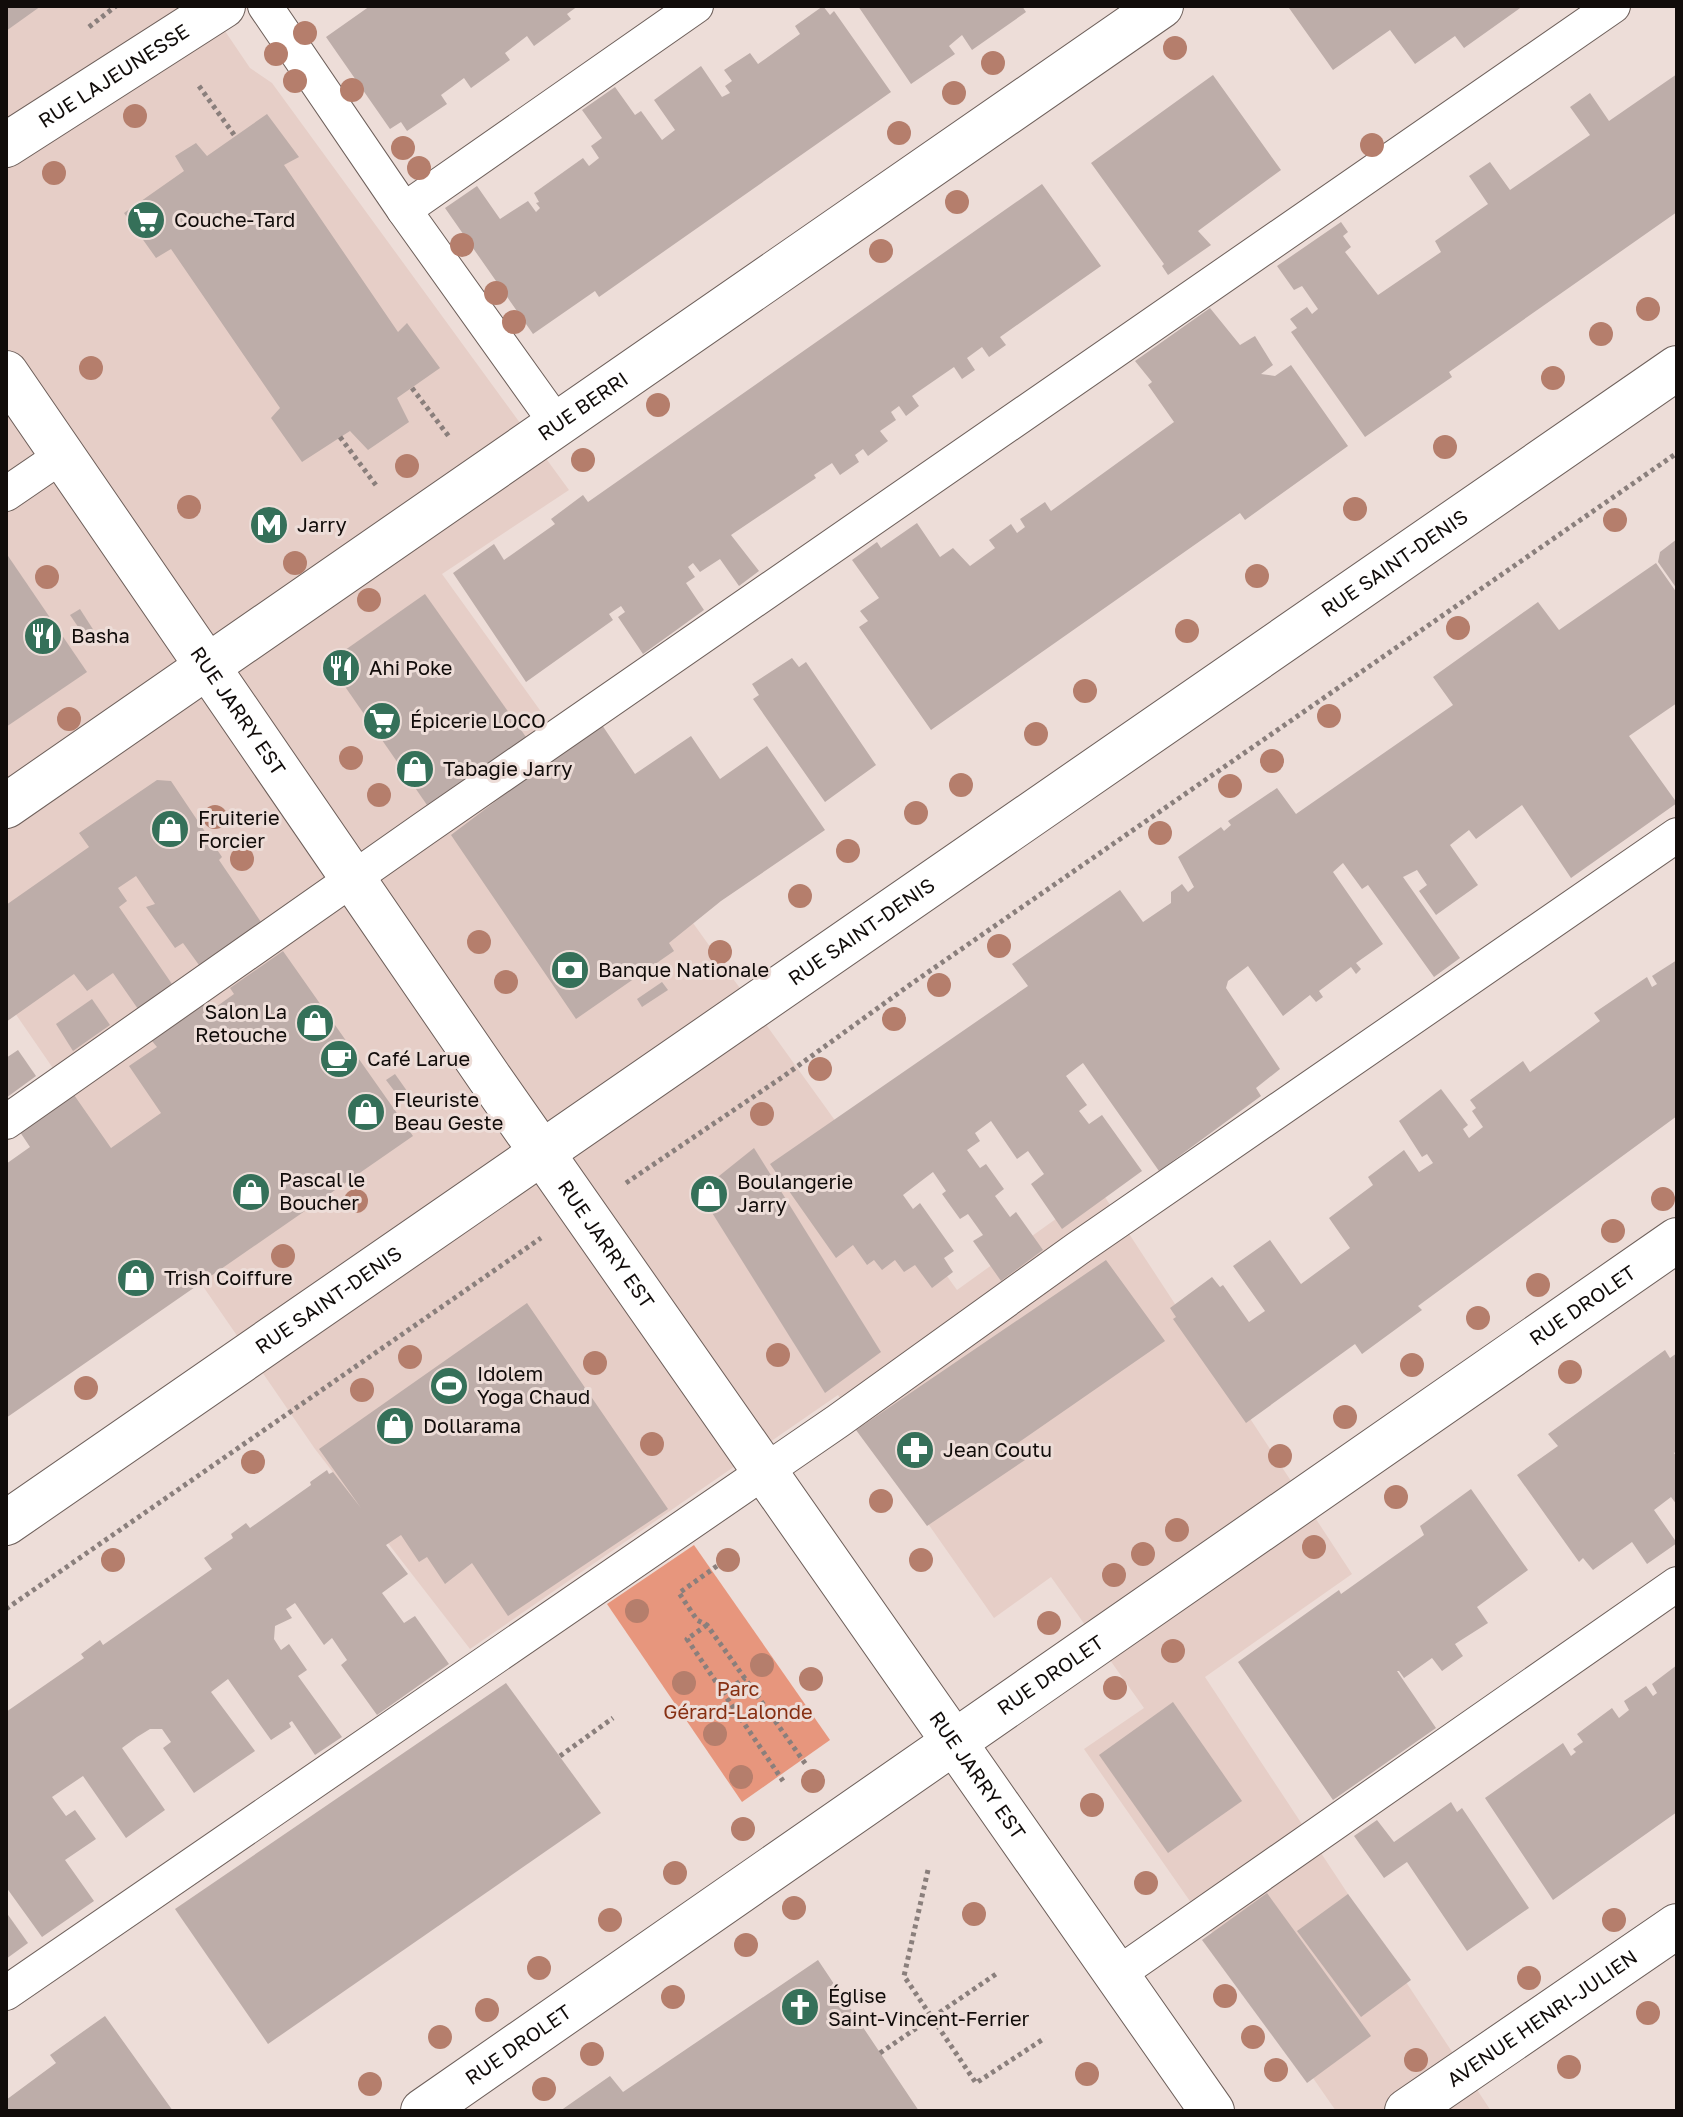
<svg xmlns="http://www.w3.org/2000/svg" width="1683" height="2117" font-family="'Golos Text',sans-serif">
<rect width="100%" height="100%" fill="#edddd8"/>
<!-- built -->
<polygon fill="#e6cec7" points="6,6 208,6 250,68 272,83 569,490 442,574 957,1290 1099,1188 1352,1574 1205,1677 1491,2111 1336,2111 1084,1749 1144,1708 1051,1577 994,1618 838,1395 470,1649 315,1449 6,1000"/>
<!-- green -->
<polygon fill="#e7967d" points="694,1545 830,1740 742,1802 607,1604"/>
<!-- building -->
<g fill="#bdada9">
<polygon points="6,6 41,6 6,31"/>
<polygon points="370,6 578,6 567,14 571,19 534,46 527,36 505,53 510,60 471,88 464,78 452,87 441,95 447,104 407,131 401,122 390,129 326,37"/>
<polygon points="823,6 830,15 834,11 891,92 599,297 595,291 533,334 445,208 477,186 500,219 528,201 536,212 540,208 536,203 539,202 534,193 583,158 589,166 599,158 591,146 602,138 582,110 615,87 635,115 641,111 662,140 675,130 654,100 701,66 722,97 730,93 725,86 732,81 724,70 750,53 758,64 800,34 795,26"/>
<polygon points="858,6 1022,6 1026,12 972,50 962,35 949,46 955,54 911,84"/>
<polygon points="1292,6 1523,6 1464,48 1455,36 1415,64 1390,30 1333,70 1289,8"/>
<polygon points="1677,74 1677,212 1449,372 1452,377 1365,437 1291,332 1297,328 1290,319 1307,307 1312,314 1318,309 1302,286 1294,290 1277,266 1341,222 1348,232 1343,236 1351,247 1345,252 1378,295 1441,252 1435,241 1488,204 1469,176 1490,162 1510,190 1590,135 1570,107 1590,93 1609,121"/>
<polygon points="1213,75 1281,170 1198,231 1211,245 1168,275 1162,266 1164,264 1091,163"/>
<polygon points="267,114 299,157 284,165 398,332 407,323 440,368 397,398 409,422 368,450 350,431 302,462 271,418 280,408 171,249 156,258 124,213 184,171 175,156 196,143 207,156"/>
<polygon points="1042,184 1101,266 1000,337 1006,345 989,357 982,347 967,358 975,370 962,379 954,367 912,396 919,406 906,416 899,406 891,412 896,420 880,431 888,441 868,456 863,449 855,455 859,462 840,475 832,463 814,475 816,478 731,535 759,571 739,586 720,559 700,572 693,563 688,567 695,577 686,583 704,610 675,631 643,654 618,617 625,612 621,606 609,614 613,620 526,682 453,573 494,544 504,560 555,524 551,519 583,495 588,502"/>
<polygon points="1210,308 1240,345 1255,336 1273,365 1261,374 1275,376 1291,365 1348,446 1245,520 1240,513 931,730 859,627 868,621 860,611 879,598 852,560 877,542 881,548 917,523 940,557 953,548 970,566 995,548 989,540 1011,524 1017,533 1025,527 1020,519 1045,502 1051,511 1174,422 1148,385 1152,382 1135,361"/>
<polygon points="1677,539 1677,589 1658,562 1660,552"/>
<polygon points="6,553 87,672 6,727"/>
<polygon points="1656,563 1677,593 1677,703 1629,736 1677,803 1571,878 1522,805 1476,839 1469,830 1450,845 1478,885 1436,915 1419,891 1427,885 1417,870 1403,877 1460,958 1434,977 1368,885 1362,889 1343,863 1333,872 1383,944 1356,963 1361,969 1356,974 1351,967 1319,991 1323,997 1316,1002 1310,995 1283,1016 1248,966 1228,981 1226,988 1280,1069 1256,1088 1261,1096 1159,1171 1083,1063 1066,1076 1087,1105 1079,1111 1089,1124 1102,1115 1142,1171 1062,1229 1031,1184 1044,1174 1028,1151 1017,1159 991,1121 975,1133 980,1141 967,1150 980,1168 986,1164 1004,1189 995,1196 1010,1217 1016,1212 1043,1250 1001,1281 973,1241 983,1235 968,1214 960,1219 942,1194 946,1191 933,1172 903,1195 913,1209 920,1203 954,1251 944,1258 953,1272 932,1288 915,1265 904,1272 895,1260 882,1270 874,1260 867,1265 853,1245 836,1258 770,1164 1028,986 1012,964 1120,890 1143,922 1171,903 1171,892 1182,884 1188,892 1194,887 1178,857 1221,827 1224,831 1231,825 1228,821 1277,788 1296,814 1453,705 1433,677 1538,602 1559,630"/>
<polygon points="425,594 526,737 427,805 328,662"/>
<polygon points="80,609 96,634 87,640 70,615"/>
<polygon points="792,658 799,667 806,662 876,765 825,802 753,699 759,695 752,684"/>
<polygon points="600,722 635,774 691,736 720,779 767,746 825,830 721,901 669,943 674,951 576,1019 451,835"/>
<polygon points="157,780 171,781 222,857 219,860 261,922 199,965 183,943 175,948 146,907 155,904 136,876 118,888 127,901 119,907 172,984 138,1009 113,973 87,991 74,974 6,1022 6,905 89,847 79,833"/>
<polygon points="283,951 413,1136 6,1418 6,1164 30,1147 18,1129 72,1092 111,1148 161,1113 129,1066 157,1047 152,1041 204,1004 209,1012 234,994 230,988"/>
<polygon points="1677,960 1677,1116 1418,1306 1422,1310 1362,1354 1355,1344 1246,1423 1173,1319 1176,1317 1170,1308 1212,1277 1220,1287 1223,1285 1249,1322 1265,1311 1233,1266 1270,1240 1301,1284 1350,1248 1329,1218 1373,1185 1368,1177 1404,1150 1419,1172 1433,1163 1427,1154 1422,1157 1399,1121 1441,1089 1468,1125 1463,1129 1469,1138 1483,1127 1472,1111 1476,1108 1470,1100 1523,1061 1530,1072 1600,1021 1594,1013 1647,977 1652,987 1657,984 1652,976"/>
<polygon points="662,982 668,990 642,1007 637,999"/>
<polygon points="92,999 110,1025 73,1051 56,1024"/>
<polygon points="18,1050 36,1076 6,1098 6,1058"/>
<polygon points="395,1074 412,1098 404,1104 386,1080"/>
<polygon points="754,1148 881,1352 825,1393 699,1192"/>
<polygon points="1106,1260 1165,1341 1015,1445 1025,1460 927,1526 856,1430"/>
<polygon points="527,1303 668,1509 508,1616 472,1563 445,1584 427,1557 419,1562 401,1535 386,1545 408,1574 382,1593 404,1623 415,1616 449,1664 377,1715 341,1665 347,1660 332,1638 324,1645 295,1603 286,1609 292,1618 275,1626 274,1639 281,1650 289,1644 307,1670 298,1676 342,1737 315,1755 292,1721 289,1723 291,1727 271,1740 228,1679 211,1692 255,1751 194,1793 163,1748 171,1742 162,1729 150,1729 137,1737 122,1748 165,1810 126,1838 83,1776 52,1797 66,1816 75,1810 96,1839 65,1860 94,1901 42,1937 6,1887 6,1712 84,1658 81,1654 100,1640 103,1645 212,1569 204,1558 233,1538 231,1534 246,1523 250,1528 311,1485 310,1482 327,1470 329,1474 333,1472 361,1508 319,1449"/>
<polygon points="1665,1350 1670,1358 1677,1353 1677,1451 1674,1453 1677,1457 1677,1505 1671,1497 1654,1510 1677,1543 1647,1564 1632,1542 1593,1570 1583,1558 1579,1562 1517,1475 1558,1446 1548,1434"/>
<polygon points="1471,1489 1528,1570 1477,1607 1488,1623 1455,1644 1463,1656 1442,1671 1432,1658 1404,1678 1399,1671 1397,1671 1436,1728 1333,1800 1238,1662 1339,1590 1341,1594 1424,1535 1420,1526"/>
<polygon points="1677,1665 1677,1812 1553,1900 1485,1798 1563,1743 1571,1756 1576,1752 1573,1749 1583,1742 1577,1734 1612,1708 1619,1718 1629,1710 1624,1701 1646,1686 1653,1696 1657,1693 1652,1684"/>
<polygon points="506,1683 601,1813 268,2044 175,1909"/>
<polygon points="1173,1702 1242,1801 1168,1853 1099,1755"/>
<polygon points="1451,1802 1457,1812 1462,1808 1529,1908 1467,1951 1407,1862 1384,1878 1354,1836 1377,1820 1394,1842"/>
<polygon points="1267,1893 1371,2036 1307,2083 1202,1940"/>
<polygon points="1348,1894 1411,1980 1361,2017 1297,1931"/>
<polygon points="6,1912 28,1943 6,1959"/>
<polygon points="818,1960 919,2111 560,2111 610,2076 623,2092"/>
<polygon points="105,2016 173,2111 6,2111 6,2100 56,2063 50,2055"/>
</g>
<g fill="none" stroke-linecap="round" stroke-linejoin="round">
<!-- lane casing -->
<g stroke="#6d5f5a" stroke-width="36">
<g id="lane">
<polyline points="265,6 404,210 557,424"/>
<polyline points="404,210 696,6"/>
<polyline points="6,494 63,455"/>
<polyline points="6,1122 425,828 1613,6"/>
<polyline points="1115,1976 1677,1584"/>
<polyline points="6,1993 838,1421 1077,1249 1677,835"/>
</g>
</g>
<!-- street casing -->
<g stroke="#6d5f5a" stroke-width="46">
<g id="street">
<path id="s1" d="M6,806l1155,-800"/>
<path id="s2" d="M423,2111l1254,-871"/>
<path id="s3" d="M1407,2111l270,-185"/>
</g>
</g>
<!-- secondary casing -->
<g stroke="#6d5f5a" stroke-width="46">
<g id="secondary">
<path id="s4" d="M6,145l217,-139"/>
<path id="s5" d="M6,373l483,704 723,1034"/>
<path id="s6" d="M6,1523l1671,-1155"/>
</g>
</g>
<!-- path -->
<g stroke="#8a7f7c" stroke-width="5" stroke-dasharray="4 4" stroke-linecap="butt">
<polyline points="89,27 116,6"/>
<polyline points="199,86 235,136"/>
<polyline points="412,388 450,438"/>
<polyline points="340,437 378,488"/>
<polyline points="626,1183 784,1076 911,984 1677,453"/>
<polyline points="717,1566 679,1593 697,1620 707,1625 807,1766"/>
<polyline points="6,1609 541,1238"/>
<polyline points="707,1625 687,1639 783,1781"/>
<polyline points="723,1693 745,1678"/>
<polyline points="560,1756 613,1718"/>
<polyline points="928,1870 904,1976 976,2083 1045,2038"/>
<polyline points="880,2053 999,1972"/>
</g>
<!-- lane -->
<use href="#lane" stroke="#fff" stroke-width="34"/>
<!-- street -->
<use href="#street" stroke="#fff" stroke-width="44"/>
<!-- secondary -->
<use href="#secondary" stroke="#fff" stroke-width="44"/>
</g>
<!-- trees -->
<g fill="#b57e6c">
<circle cx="305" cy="33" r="12"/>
<circle cx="1175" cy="48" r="12"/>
<circle cx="276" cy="54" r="12"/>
<circle cx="993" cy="63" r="12"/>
<circle cx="295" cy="81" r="12"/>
<circle cx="352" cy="90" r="12"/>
<circle cx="954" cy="93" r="12"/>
<circle cx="135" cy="116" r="12"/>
<circle cx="899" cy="133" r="12"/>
<circle cx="1372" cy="145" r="12"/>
<circle cx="403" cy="148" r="12"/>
<circle cx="419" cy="168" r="12"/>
<circle cx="54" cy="173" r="12"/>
<circle cx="957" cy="202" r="12"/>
<circle cx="462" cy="245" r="12"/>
<circle cx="881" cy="251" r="12"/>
<circle cx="496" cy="293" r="12"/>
<circle cx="1648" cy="309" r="12"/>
<circle cx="514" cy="322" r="12"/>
<circle cx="1601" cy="334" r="12"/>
<circle cx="91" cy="368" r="12"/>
<circle cx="1553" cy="378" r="12"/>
<circle cx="658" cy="405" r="12"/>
<circle cx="1445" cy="447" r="12"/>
<circle cx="583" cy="460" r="12"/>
<circle cx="407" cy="466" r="12"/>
<circle cx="189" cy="507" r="12"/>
<circle cx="1355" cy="509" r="12"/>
<circle cx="1615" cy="520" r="12"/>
<circle cx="295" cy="563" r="12"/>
<circle cx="1257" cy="576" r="12"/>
<circle cx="47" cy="577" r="12"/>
<circle cx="369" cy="600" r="12"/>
<circle cx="1458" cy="628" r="12"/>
<circle cx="1187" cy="631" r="12"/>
<circle cx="1085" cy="691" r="12"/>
<circle cx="1329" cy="716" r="12"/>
<circle cx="69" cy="719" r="12"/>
<circle cx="1036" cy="734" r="12"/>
<circle cx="351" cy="758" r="12"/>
<circle cx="1272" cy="761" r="12"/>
<circle cx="961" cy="785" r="12"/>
<circle cx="1230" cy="786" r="12"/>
<circle cx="379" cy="795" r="12"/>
<circle cx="916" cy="813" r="12"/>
<circle cx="215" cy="817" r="12"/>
<circle cx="1160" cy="833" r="12"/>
<circle cx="848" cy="851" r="12"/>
<circle cx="242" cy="859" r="12"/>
<circle cx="800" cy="896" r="12"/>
<circle cx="479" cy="942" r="12"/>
<circle cx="999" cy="946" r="12"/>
<circle cx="720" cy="952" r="12"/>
<circle cx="506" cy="982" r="12"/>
<circle cx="939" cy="985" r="12"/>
<circle cx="894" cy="1019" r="12"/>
<circle cx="820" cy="1069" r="12"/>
<circle cx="762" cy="1114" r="12"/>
<circle cx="1663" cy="1199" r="12"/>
<circle cx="356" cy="1201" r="12"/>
<circle cx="1613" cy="1231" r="12"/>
<circle cx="283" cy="1256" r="12"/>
<circle cx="1538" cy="1285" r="12"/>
<circle cx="1478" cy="1318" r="12"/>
<circle cx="778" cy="1355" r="12"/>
<circle cx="410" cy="1357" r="12"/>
<circle cx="595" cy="1363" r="12"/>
<circle cx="1412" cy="1365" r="12"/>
<circle cx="1570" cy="1372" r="12"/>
<circle cx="86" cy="1388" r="12"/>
<circle cx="362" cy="1390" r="12"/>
<circle cx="1345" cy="1417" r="12"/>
<circle cx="652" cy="1444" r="12"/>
<circle cx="1280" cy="1456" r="12"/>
<circle cx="253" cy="1462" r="12"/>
<circle cx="1396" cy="1497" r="12"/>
<circle cx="881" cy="1501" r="12"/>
<circle cx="1177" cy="1530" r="12"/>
<circle cx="1314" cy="1547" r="12"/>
<circle cx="1143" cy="1554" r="12"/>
<circle cx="113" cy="1560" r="12"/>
<circle cx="728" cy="1560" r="12"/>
<circle cx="921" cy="1560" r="12"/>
<circle cx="1114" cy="1575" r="12"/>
<circle cx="637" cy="1611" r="12"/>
<circle cx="1049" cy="1623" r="12"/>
<circle cx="1173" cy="1651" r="12"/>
<circle cx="762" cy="1665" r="12"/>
<circle cx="811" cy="1679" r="12"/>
<circle cx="684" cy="1683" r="12"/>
<circle cx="1115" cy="1688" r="12"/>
<circle cx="715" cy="1734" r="12"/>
<circle cx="741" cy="1777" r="12"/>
<circle cx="813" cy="1781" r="12"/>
<circle cx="1092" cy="1805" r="12"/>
<circle cx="743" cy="1829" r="12"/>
<circle cx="675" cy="1873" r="12"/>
<circle cx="1146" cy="1883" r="12"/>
<circle cx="794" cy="1908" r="12"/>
<circle cx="974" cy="1914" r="12"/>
<circle cx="610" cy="1920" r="12"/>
<circle cx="1614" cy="1920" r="12"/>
<circle cx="746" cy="1945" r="12"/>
<circle cx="539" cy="1968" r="12"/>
<circle cx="1529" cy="1978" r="12"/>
<circle cx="1225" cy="1996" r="12"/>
<circle cx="673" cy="1997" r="12"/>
<circle cx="487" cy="2010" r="12"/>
<circle cx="1648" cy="2013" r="12"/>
<circle cx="440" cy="2037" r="12"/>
<circle cx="1253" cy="2037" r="12"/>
<circle cx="592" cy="2054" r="12"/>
<circle cx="1416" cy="2060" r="12"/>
<circle cx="1569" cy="2067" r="12"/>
<circle cx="1276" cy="2070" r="12"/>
<circle cx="1087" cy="2074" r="12"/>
<circle cx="370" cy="2084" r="12"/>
<circle cx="544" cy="2089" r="12"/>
</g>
<!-- icons -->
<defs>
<g id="supermarket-disc" transform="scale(2)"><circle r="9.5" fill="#357059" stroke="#edddd8"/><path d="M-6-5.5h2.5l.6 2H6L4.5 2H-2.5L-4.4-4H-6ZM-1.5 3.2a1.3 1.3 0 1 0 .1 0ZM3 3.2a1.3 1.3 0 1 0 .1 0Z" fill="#fff"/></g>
<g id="metro-disc" transform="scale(2)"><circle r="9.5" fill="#357059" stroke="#edddd8"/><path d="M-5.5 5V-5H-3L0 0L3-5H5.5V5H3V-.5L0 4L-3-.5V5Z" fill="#fff"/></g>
<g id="restaurant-disc" transform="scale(2)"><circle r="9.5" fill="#357059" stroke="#edddd8"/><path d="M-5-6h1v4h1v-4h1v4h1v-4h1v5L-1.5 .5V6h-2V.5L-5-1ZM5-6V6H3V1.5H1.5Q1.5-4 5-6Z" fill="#fff"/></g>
<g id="shop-disc" transform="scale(2)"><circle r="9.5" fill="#357059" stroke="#edddd8"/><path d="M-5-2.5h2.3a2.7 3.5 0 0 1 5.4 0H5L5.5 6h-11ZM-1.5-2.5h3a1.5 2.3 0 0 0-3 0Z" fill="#fff"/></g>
<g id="bank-disc" transform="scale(2)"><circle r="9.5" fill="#357059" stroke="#edddd8"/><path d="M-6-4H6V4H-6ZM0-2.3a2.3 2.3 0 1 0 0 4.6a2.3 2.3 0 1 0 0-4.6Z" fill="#fff"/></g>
<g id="cafe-disc" transform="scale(2)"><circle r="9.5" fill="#357059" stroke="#edddd8"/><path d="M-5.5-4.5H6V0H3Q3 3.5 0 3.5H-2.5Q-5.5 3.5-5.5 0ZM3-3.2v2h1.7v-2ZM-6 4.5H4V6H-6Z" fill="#fff"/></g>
<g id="stadium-disc" transform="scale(2)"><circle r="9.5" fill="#357059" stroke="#edddd8"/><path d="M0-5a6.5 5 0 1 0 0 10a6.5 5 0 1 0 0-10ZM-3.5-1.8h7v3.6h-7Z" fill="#fff"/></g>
<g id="pharmacy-disc" transform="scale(2)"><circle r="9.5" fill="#357059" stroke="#edddd8"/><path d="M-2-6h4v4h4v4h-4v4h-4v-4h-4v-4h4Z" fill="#fff"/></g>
<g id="church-disc" transform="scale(2)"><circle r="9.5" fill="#357059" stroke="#edddd8"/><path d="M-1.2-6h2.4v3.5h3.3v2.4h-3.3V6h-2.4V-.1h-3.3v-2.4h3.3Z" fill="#fff"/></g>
</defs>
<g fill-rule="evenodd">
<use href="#supermarket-disc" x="146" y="220"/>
<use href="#metro-disc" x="269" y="525"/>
<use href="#restaurant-disc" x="43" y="636"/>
<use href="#restaurant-disc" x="341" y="668"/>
<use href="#supermarket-disc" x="382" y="721"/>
<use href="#shop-disc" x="415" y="769"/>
<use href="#shop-disc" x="170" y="829"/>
<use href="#bank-disc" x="570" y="970"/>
<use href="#shop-disc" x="315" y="1023"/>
<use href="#cafe-disc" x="339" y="1059"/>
<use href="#shop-disc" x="366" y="1112"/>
<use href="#shop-disc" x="251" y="1192"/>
<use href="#shop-disc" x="709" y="1194"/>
<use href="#shop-disc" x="136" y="1278"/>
<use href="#stadium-disc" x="449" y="1386"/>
<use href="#shop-disc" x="395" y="1426"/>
<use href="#pharmacy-disc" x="915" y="1450"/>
<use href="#church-disc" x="800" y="2007"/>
</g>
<g text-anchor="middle" stroke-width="6" stroke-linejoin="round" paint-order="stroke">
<!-- street labels -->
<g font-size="20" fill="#110c0a" stroke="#edddd8">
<text dy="7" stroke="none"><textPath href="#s4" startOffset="128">RUE LAJEUNESSE</textPath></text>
<text dy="7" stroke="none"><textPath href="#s1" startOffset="702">RUE BERRI</textPath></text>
<text dy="7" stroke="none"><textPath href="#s6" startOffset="1688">RUE SAINT-DENIS</textPath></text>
<text dy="7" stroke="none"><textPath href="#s5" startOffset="410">RUE JARRY EST</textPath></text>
<text dy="7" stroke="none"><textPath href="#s6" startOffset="1040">RUE SAINT-DENIS</textPath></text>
<text dy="7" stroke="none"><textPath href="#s5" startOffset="1058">RUE JARRY EST</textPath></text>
<text dy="7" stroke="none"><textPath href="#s6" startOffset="392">RUE SAINT-DENIS</textPath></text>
<text dy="7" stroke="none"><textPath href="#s2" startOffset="1412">RUE DROLET</textPath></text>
<text dy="7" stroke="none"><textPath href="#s2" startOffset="764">RUE DROLET</textPath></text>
<text dy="7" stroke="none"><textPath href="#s5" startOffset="1706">RUE JARRY EST</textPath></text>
<text dy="7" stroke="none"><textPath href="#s3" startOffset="164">AVENUE HENRI-JULIEN</textPath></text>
<text dy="7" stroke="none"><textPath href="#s2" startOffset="116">RUE DROLET</textPath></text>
</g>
<!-- poi labels -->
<g font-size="20" fill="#110c0a" stroke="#edddd8" text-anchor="start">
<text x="174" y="227">Couche-Tard</text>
<text x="297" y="532">Jarry</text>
<text x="71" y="643">Basha</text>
<text x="369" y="675">Ahi Poke</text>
<text x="410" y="728">Épicerie LOCO</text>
<text x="443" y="776">Tabagie Jarry</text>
<text x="198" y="825">Fruiterie<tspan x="198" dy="23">Forcier</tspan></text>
<text x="598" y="977">Banque Nationale</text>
<text x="287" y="1019" text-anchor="end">Salon La<tspan x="287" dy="23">Retouche</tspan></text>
<text x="367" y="1066">Café Larue</text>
<text x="394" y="1107">Fleuriste<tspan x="394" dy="23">Beau Geste</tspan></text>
<text x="279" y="1187">Pascal le<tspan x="279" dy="23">Boucher</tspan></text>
<text x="737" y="1189">Boulangerie<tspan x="737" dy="23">Jarry</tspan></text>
<text x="164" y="1285">Trish Coiffure</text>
<text x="477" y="1381">Idolem<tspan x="477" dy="23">Yoga Chaud</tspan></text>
<text x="423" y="1433">Dollarama</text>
<text x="943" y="1457">Jean Coutu</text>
<text x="828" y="2003">Église<tspan x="828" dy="23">Saint-Vincent-Ferrier</tspan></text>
</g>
<!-- park labels -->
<g font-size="20" fill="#873013" stroke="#edddd8">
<text x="738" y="1696">Parc<tspan x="738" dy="23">Gérard-Lalonde</tspan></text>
</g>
</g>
<!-- border -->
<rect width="1683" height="2117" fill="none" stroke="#110c0a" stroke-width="16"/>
</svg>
